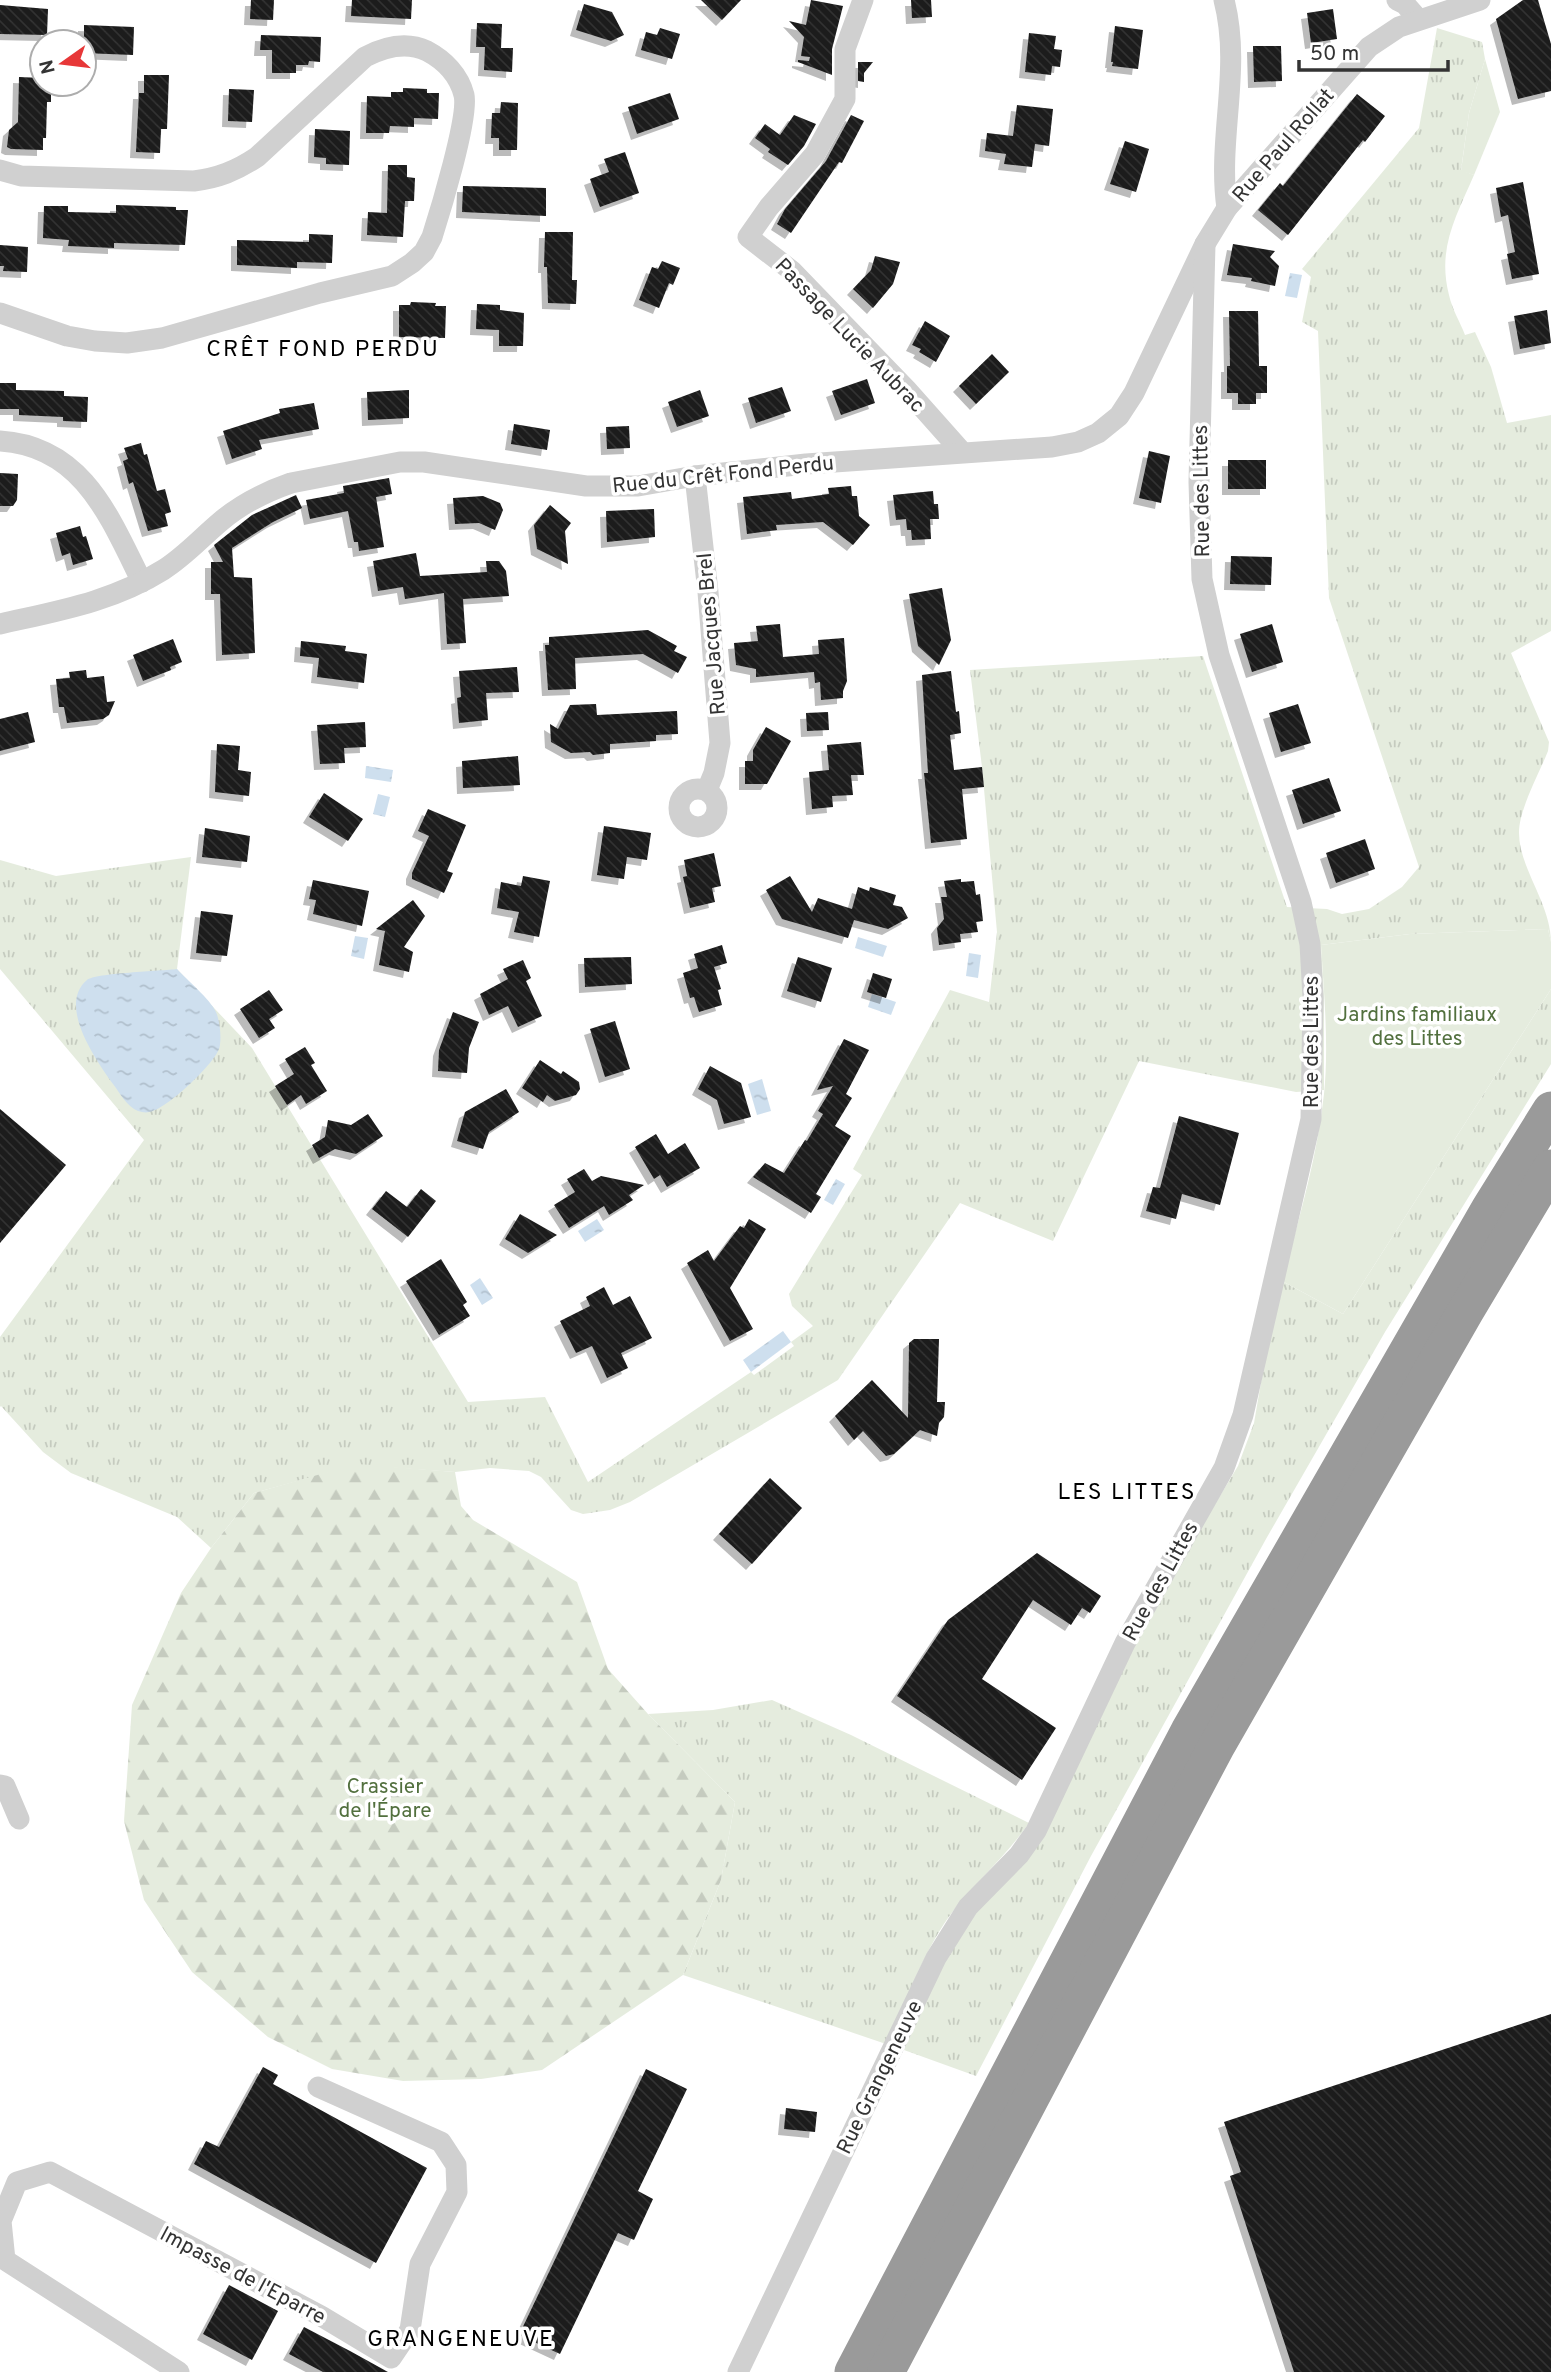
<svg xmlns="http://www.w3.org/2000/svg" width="1551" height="2372" font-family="Overpass,sans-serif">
<defs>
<pattern id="grass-tufts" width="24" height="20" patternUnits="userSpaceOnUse" patternTransform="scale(1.75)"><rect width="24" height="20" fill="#e5ecde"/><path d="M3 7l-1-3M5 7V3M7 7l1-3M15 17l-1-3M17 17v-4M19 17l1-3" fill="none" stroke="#c5cbbf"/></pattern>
<pattern id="forest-firs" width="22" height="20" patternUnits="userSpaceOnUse" patternTransform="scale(1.75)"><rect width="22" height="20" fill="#e5ecde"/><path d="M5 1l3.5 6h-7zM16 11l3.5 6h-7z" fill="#c5cbbf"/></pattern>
<pattern id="water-ripples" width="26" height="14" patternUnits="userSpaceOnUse" patternTransform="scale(1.75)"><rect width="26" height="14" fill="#cedfee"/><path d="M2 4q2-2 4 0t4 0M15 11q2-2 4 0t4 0" fill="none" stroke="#b1c0cd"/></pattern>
<pattern id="building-back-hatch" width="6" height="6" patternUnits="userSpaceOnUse" patternTransform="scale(1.75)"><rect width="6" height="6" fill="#1a1a1a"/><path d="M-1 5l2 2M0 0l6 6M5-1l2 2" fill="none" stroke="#333"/></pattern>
<filter id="shadow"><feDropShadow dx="-6" dy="6" stdDeviation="0" flood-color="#0004"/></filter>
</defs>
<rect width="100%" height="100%" fill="#fff"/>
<!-- grass -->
<g fill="url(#grass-tufts)">
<path d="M1437,28l45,14 3,17 -16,54 -8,57 13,5c-18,42 -37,73 -25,120 3,14 11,27 16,40l10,-3 16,35 16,56 44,-8v216l-40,22 38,89 -1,9c-9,23 -29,58 -29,82 0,35 32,71 32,109l-3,-13 -138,5 -89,11 3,50v95l-28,2 -157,-31 -86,180 -93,-38 -122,177 -208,122 -20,8 -27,4 -12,-4 -30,-33 -12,-6 -39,-3 -35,4 -99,-7 -102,28 -43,55 -34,-31 -106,-44 -28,-21 -42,-46 -1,1v-70l144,-197 -144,-171v-109l56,16 135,-19 -14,112 75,79 216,354 77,-5 43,85 163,-110 3,3 40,-29 -3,-4 22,-16 -21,-20 -3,-12 73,-119 -9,-6 97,-179 39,12 8,-70 -15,-165 -12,-97 233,-14 84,251 40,2 15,5 27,-5 33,-22 17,-20 -90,-269 -11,-267 -16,-9 9,-45 -9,-8 117,-141z"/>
<polygon points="1551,989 1551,1064 1385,1332 1266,1539 1091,1856 976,2076 904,2050 918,2011 943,1962 982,1903 1022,1865 1157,1600 1238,1466 1254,1423 1268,1342 1282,1281 1343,1314"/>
<path d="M772,1700l79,35 178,88c-24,35 -56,61 -81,95 -25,35 -43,87 -62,126l-203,-69 38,-95 14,-78 -87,-88 65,-4z"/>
</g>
<!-- forest -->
<polygon fill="url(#forest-firs)" points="356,1464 455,1472 461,1506 473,1520 577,1582 608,1669 648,1714 735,1802 721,1880 683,1975 542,2070 481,2079 403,2081 332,2069 268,2037 192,1972 144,1900 124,1821 132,1705 181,1593 211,1548 254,1493"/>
<!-- green -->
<g fill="#e5ecde">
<polygon points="1485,59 1500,112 1474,175 1461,171 1469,113"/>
<path d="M1548,929l3,13v47l-208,325 -61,-33c17,-62 35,-123 42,-187 5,-47 0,-102 -3,-149l89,-11z"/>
</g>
<!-- water -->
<g fill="url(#water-ripples)">
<polygon points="1290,273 1302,275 1297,298 1285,296"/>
<polygon points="366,766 393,770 391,782 365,778"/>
<polygon points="378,794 390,797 385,817 373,814"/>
<polygon points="355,936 368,938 364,959 351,956"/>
<polygon points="858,937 887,946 883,957 855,948"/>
<polygon points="969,953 981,955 978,978 966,976"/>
<path d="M177,969c10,11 33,30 39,43 4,9 6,28 3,37 -6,16 -53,61 -70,63 -4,1 -7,0 -11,-1 -11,-4 -18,-18 -25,-27 -17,-24 -56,-79 -26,-104 8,-7 75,-9 90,-11z"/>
<polygon points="872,994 896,1002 891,1015 868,1007"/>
<polygon points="762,1079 771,1111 757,1115 748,1084"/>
<polygon points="836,1179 845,1184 833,1205 824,1200"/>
<polygon points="597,1219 604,1230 585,1242 578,1231"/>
<polygon points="480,1278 493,1298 482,1305 470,1285"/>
<polygon points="783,1331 791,1342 751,1372 743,1360"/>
</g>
<!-- building -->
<g fill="url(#building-back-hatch)" filter="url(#shadow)">
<polygon points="251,0 274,0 273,20 250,19"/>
<polygon points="352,0 412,0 411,19 351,16"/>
<polygon points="701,0 741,0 722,20"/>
<polygon points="811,0 843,6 832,49 832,75 798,62 798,60 809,61 810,57 801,56 804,37 789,21 806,25"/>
<polygon points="911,0 931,0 932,17 912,18"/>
<polygon points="1523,0 1538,0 1551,44 1551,91 1518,99 1496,19"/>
<polygon points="584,4 612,12 624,35 611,41 576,30"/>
<polygon points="0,5 48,9 47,35 0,34"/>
<polygon points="1333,9 1337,39 1311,43 1307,13"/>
<polygon points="477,23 502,24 501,48 513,48 512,72 484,70 485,47 476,47"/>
<polygon points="84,25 134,27 133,55 84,53"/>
<polygon points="1115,26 1143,30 1138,69 1112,66 1113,62 1111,62"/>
<polygon points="660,28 680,34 672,59 641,50 646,32 657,35"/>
<polygon points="1029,33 1056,36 1054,49 1062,50 1060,67 1052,66 1051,75 1025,72"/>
<polygon points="261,35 321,37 320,62 309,61 308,65 296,65 296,73 272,73 272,50 260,50"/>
<polygon points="1253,46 1281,46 1282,81 1254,82"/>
<polygon points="858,62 873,62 864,73 864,82 858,81"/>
<polygon points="144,75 169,75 167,129 161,129 160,153 136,152 139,93 144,93"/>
<polygon points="19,77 42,78 42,84 51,84 51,102 47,102 46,138 43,138 43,150 11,149 7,147 9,130 18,122"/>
<polygon points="403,88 427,89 427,93 439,93 438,119 414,118 414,127 390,126 389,133 366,133 367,96 391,97 391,92 403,92"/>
<polygon points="229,89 254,90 252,122 228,121"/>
<polygon points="670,93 679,119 637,134 628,107"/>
<polygon points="1357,94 1385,116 1365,142 1363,140 1288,235 1258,210 1280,183 1283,186"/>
<polygon points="501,102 518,103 517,150 499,150 499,138 491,138 492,113 500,113"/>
<polygon points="1017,105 1053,109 1049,146 1035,144 1032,167 1004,164 1006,154 985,151 987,133 1013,136"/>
<polygon points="794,115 816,124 804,146 788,165 768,152 770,149 755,138 765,124 780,135"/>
<polygon points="851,115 864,121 842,163 839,162 791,233 777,224 785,209 826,161"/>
<polygon points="315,129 350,131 349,165 326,164 326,158 314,157"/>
<polygon points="1125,141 1149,149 1136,192 1110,184"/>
<polygon points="625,152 639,193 600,207 590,179 609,172 604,159"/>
<polygon points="388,165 407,165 407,177 415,178 414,201 405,201 403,237 367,235 368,212 387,213"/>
<polygon points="1523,182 1539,274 1512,279 1507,254 1515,252 1508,215 1501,217 1496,188"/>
<polygon points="463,186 546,188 546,216 462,212"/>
<polygon points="116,205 176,207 176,210 188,210 185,245 114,243 114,248 68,246 69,240 43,238 44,206 68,206 68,212 116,213"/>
<polygon points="545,232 573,232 572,280 577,280 576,304 548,303 547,267 544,267"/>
<polygon points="309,234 333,235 332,263 297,262 297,268 237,265 237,240 309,242"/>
<polygon points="1233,244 1275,251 1270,257 1279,266 1275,286 1251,281 1252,278 1227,275"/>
<polygon points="0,245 28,247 27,272 3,271 4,266 0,266"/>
<polygon points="875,256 900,262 893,284 873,308 853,289 871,270"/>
<polygon points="662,261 680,268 673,285 669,283 659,308 639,300 652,267 658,269"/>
<polygon points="411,302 436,303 435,306 446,306 445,338 399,337 399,305 410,305"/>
<polygon points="477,304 500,305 500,310 524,313 523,346 499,346 499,330 476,329"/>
<polygon points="1547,310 1551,343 1520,349 1514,316"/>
<polygon points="1229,311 1258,311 1259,366 1267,366 1267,393 1256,393 1256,404 1238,404 1238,393 1227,393 1227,366 1230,366"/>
<polygon points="925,321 950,336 936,362 919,352 921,349 912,345"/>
<polygon points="992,354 1009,372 976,404 959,386"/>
<polygon points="867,379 875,403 841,415 832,391"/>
<polygon points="0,383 16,383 16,390 64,391 64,396 88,397 87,422 63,421 63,417 19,415 19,409 0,409"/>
<polygon points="782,387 791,411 756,423 748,398"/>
<polygon points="409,390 409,418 368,420 367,392"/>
<polygon points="700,390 709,416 677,427 668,402"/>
<polygon points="314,403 319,429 259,440 262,449 232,459 223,431 280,413 279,409"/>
<polygon points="514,424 550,430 547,450 511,444"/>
<polygon points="629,426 630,448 607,449 606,427"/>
<polygon points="141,443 144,455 147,454 157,491 165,489 171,512 165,514 168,526 148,531 133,482 129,484 123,461 128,459 124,448"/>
<polygon points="1149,451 1170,456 1161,503 1139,498"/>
<rect x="1228" y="460" width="38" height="29"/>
<polygon points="0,473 18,474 17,500 13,506 0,506"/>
<polygon points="389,478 392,494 376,497 384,547 359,551 358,542 354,542 348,511 310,519 306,500 344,493 343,486"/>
<polygon points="851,486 852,496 857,496 859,516 870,525 853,545 823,522 776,525 777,530 747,534 743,497 791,492 792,499 829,494 828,488"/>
<polygon points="933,491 934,504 938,504 939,519 930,519 931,539 912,540 911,530 907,530 906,519 896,520 893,495"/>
<polygon points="296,495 302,508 273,522 232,548 234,577 252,578 255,653 222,655 220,594 211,594 211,562 223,562 214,545 252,515"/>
<polygon points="483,496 500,503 503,510 495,530 479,523 455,524 453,498"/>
<polygon points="550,505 571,523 565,531 568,564 537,549 534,525"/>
<polygon points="654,509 655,537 607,542 606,511"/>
<polygon points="80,526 83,537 86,536 93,559 73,565 70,553 62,556 56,533"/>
<polygon points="416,553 420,576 487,572 486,561 499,561 506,571 509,596 463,599 466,643 447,644 444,593 405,599 403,587 378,591 373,561"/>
<polygon points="1231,556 1272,557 1271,585 1230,584"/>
<polygon points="942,588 951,640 939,665 918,646 909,594"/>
<polygon points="780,624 783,657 819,654 818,640 844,638 847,681 843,691 843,698 821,700 820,682 815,683 814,672 756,677 756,669 736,665 734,643 758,641 756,626"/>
<polygon points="1272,624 1283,662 1252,672 1240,634"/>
<polygon points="648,630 677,646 674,651 687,657 678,673 643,654 575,658 576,689 548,690 545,645 549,645 549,637"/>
<polygon points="173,639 182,662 170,667 171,670 143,681 133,655"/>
<polygon points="301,641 346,646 345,651 367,654 364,683 317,677 319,658 300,656"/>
<polygon points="517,667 519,692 486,693 488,720 459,723 457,698 461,697 459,671"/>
<polygon points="86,670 87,678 104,676 107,702 115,701 109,715 103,719 67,723 64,707 59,707 56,679 70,678 69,672"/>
<polygon points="951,671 956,712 959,711 961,733 950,735 954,770 982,767 984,787 962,789 967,839 931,843 924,773 928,773 922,675"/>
<polygon points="596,704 597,715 677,711 678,734 656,735 656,741 610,744 610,753 593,755 590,752 571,753 551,742 550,724 558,729 570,705"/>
<polygon points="1298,704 1311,743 1281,752 1269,713"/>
<polygon points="28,712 35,742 0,751 0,719"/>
<polygon points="828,712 829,730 807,731 806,713"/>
<polygon points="365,722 366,747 344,748 345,763 320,764 317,725"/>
<polygon points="766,727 791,741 767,784 745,784 745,761 753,761 753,750"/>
<polygon points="861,742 864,775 851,775 853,795 832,796 833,807 812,809 809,772 829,770 827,745"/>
<polygon points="217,744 240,746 238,770 251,772 249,796 215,792"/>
<polygon points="518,756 520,785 463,788 462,761"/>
<polygon points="1329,778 1341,811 1303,824 1292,790"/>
<polygon points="324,793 363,819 348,841 309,817"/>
<polygon points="428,809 466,825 447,871 453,873 444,893 412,879 412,873 429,836 418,831"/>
<polygon points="604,826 651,833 647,860 627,857 624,879 597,875"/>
<polygon points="205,828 250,836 247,862 202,857"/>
<polygon points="1365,839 1375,869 1336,883 1326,853"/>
<polygon points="714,853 721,886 712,888 715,902 690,908 683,877 687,876 684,860"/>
<polygon points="523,876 550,881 539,937 514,932 519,912 497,908 501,882 521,886"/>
<polygon points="790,876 812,912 818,898 852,909 858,887 869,891 870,887 896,895 893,905 902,907 908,918 888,929 854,920 848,938 782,919 766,890"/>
<polygon points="961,879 961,882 974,881 976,895 980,894 983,921 976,922 978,932 960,934 961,942 939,945 937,928 944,919 941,897 947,897 944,881"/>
<polygon points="313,880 369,891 362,926 313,914 316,900 309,899"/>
<polygon points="413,900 425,916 404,947 413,952 409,972 379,965 385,931 376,929"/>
<polygon points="201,911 233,915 227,956 196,953"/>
<polygon points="722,945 727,963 714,967 721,989 718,990 722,1005 699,1012 694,997 690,998 683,973 698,968 694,954"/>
<polygon points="631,957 632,984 585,987 584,958"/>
<polygon points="798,957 832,968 821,1002 787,991"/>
<polygon points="523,960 531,978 526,981 542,1016 518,1027 508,1006 489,1015 480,994 508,979 503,969"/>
<polygon points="873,973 892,979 886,998 867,992"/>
<polygon points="269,990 283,1010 269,1019 275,1028 259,1038 240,1009"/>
<polygon points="453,1012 479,1022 469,1048 467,1073 438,1071 439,1050"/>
<polygon points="615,1021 630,1069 605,1077 590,1029"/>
<polygon points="844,1039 869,1050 846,1094 852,1098 835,1126 851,1136 816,1194 821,1197 811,1213 753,1177 765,1163 784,1173 805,1140 807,1141 823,1114 818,1111 833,1086 817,1090"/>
<polygon points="305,1047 315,1063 311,1065 327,1091 306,1104 301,1095 287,1105 275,1086 294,1074 285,1059"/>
<polygon points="540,1060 561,1074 563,1071 579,1082 580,1089 576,1095 555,1101 547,1095 543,1102 522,1088"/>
<polygon points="710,1066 741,1083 751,1117 724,1124 717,1100 698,1089"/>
<polygon points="506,1089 519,1112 489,1132 483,1149 457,1141 465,1112"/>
<polygon points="0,1109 66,1165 0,1243"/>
<polygon points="368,1114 383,1136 356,1154 335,1149 319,1158 312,1145 325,1137 328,1120 351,1125"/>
<polygon points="1179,1116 1239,1133 1220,1205 1182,1194 1176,1219 1146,1211 1153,1187 1160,1188"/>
<polygon points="656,1134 668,1154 685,1143 700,1168 667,1187 660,1175 654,1179 635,1147"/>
<polygon points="584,1169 592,1181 601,1176 644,1185 629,1195 633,1200 609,1215 604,1206 569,1228 554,1205 575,1192 567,1179"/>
<polygon points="421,1189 436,1201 408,1237 372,1209 386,1191 407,1207"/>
<polygon points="520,1214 557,1235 528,1253 505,1239"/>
<polygon points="749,1219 766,1229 730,1288 753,1329 730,1341 687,1263 708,1250 714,1261 740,1226 744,1228"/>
<polygon points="441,1259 467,1302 463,1305 470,1316 439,1335 406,1281"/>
<polygon points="604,1287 613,1305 630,1296 652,1338 621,1353 628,1368 607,1378 592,1346 576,1353 560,1321 590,1306 586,1297"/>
<polygon points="914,1339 939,1339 937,1402 945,1402 944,1417 939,1423 937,1436 920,1430 894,1454 886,1456 863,1431 854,1440 835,1416 872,1380 908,1418 909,1343"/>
<polygon points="770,1478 802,1508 752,1564 719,1534"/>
<polygon points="1037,1553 1101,1596 1090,1613 1082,1608 1071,1625 1033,1600 982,1679 1056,1728 1022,1780 897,1696 948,1620"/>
<polygon points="1551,2014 1551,2372 1294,2372 1230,2176 1241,2172 1224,2122"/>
<polygon points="263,2067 278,2075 273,2084 427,2168 376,2263 194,2164 206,2141 219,2147"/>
<polygon points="646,2069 687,2089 638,2191 653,2199 634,2240 618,2233 560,2354 519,2335"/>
<polygon points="786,2108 817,2112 815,2132 784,2129"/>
<polygon points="229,2285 278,2311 252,2360 203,2334"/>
<polygon points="304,2327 350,2351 388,2372 323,2372 289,2354"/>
</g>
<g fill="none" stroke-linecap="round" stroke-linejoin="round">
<!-- street -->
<g stroke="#d0d0d0" stroke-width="21">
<polyline points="863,0 845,49 845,99 815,154 769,207 748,237 792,271 906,389 962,452"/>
<path d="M1224,0c18,69 -7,139 3,208"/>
<polyline points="1397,0 1405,4 1418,19"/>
<path d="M0,170l21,6 173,5c24,-3 42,-10 63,-24l108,-100c19,-10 41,-16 62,-6 17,9 32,24 37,44 5,22 -24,117 -32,142l-8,15 -12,11 -20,13 -72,17 -158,45 -35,5 -32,-2 -28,-5 -67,-23"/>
<path d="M0,441c83,5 110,77 142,141"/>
<polyline points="695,476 708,592 720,743 714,773 707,790"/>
<path d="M0,624c57,-13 112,-22 163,-54 21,-13 38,-32 57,-48 21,-18 45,-30 71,-39l109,-21h24l162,24h52l57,-10 111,-12 246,-17 26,-5 20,-9 21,-17 15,-23 71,-149 22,-36 142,-161 30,-20 81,-27"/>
<circle cx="698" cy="808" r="19"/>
<polyline points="0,1785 5,1786 19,1819"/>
<polyline points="179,2372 5,2260 1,2221 17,2182 50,2172 321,2316 391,2358 410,2330 420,2264 457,2192 456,2165 441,2142 318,2087"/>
<polyline points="738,2372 936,1958 968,1907 1019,1855 1036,1831 1125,1643 1224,1468 1243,1415 1311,1119 1313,998 1310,944 1301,902 1219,655 1202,579 1199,482 1205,244"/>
</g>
<!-- highway -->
<g stroke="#9a9a9a" stroke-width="37">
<polyline points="853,2372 1189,1731 1490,1208 1551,1110"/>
<polyline points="886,2372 1216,1747 1465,1312 1551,1168"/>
</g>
</g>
<g text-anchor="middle" stroke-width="7" stroke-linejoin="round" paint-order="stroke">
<!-- street labels -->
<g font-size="21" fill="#333" stroke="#fff">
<text transform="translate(1283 145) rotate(-49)" y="7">Rue Paul Rollat</text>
<text transform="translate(850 335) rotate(46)" y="7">Passage Lucie Aubrac</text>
<text transform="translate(723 474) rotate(-6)" y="7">Rue du Crêt Fond Perdu</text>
<text transform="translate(1201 491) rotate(-91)" y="7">Rue des Littes</text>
<text transform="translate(711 634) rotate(-95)" y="7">Rue Jacques Brel</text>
<text transform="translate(1311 1042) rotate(-90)" y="7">Rue des Littes</text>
<text transform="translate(1160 1581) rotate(-61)" y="7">Rue des Littes</text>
<text transform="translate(879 2077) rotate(-64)" y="7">Rue Grangeneuve</text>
<text transform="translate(243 2275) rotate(28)" y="7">Impasse de l'Eparre</text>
</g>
<!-- park labels -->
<g font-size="21" fill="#52703e" stroke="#fff">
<text x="1417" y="1021">Jardins familiaux<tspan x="1417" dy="24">des Littes</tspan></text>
<text x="385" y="1793">Crassier<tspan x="385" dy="24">de l'Épare</tspan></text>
</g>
<!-- neighbourhood labels -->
<g font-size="23" letter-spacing="2" fill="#000" stroke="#fff">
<text x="323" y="356">CRÊT FOND PERDU</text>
<text x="1127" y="1499">LES LITTES</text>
<text x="461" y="2346">GRANGENEUVE</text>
</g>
</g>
<!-- north arrow -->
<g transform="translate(63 63) rotate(256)"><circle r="33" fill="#ffffff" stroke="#adadad" stroke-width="2"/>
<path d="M0-5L12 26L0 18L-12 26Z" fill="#e73738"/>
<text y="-10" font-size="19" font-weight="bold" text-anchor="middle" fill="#333333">N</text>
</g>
<!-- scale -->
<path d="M1299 60v10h149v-10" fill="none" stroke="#333333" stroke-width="3.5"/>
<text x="1310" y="60" font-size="21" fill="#333333" stroke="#ffffff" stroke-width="5" paint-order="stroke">50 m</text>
</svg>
